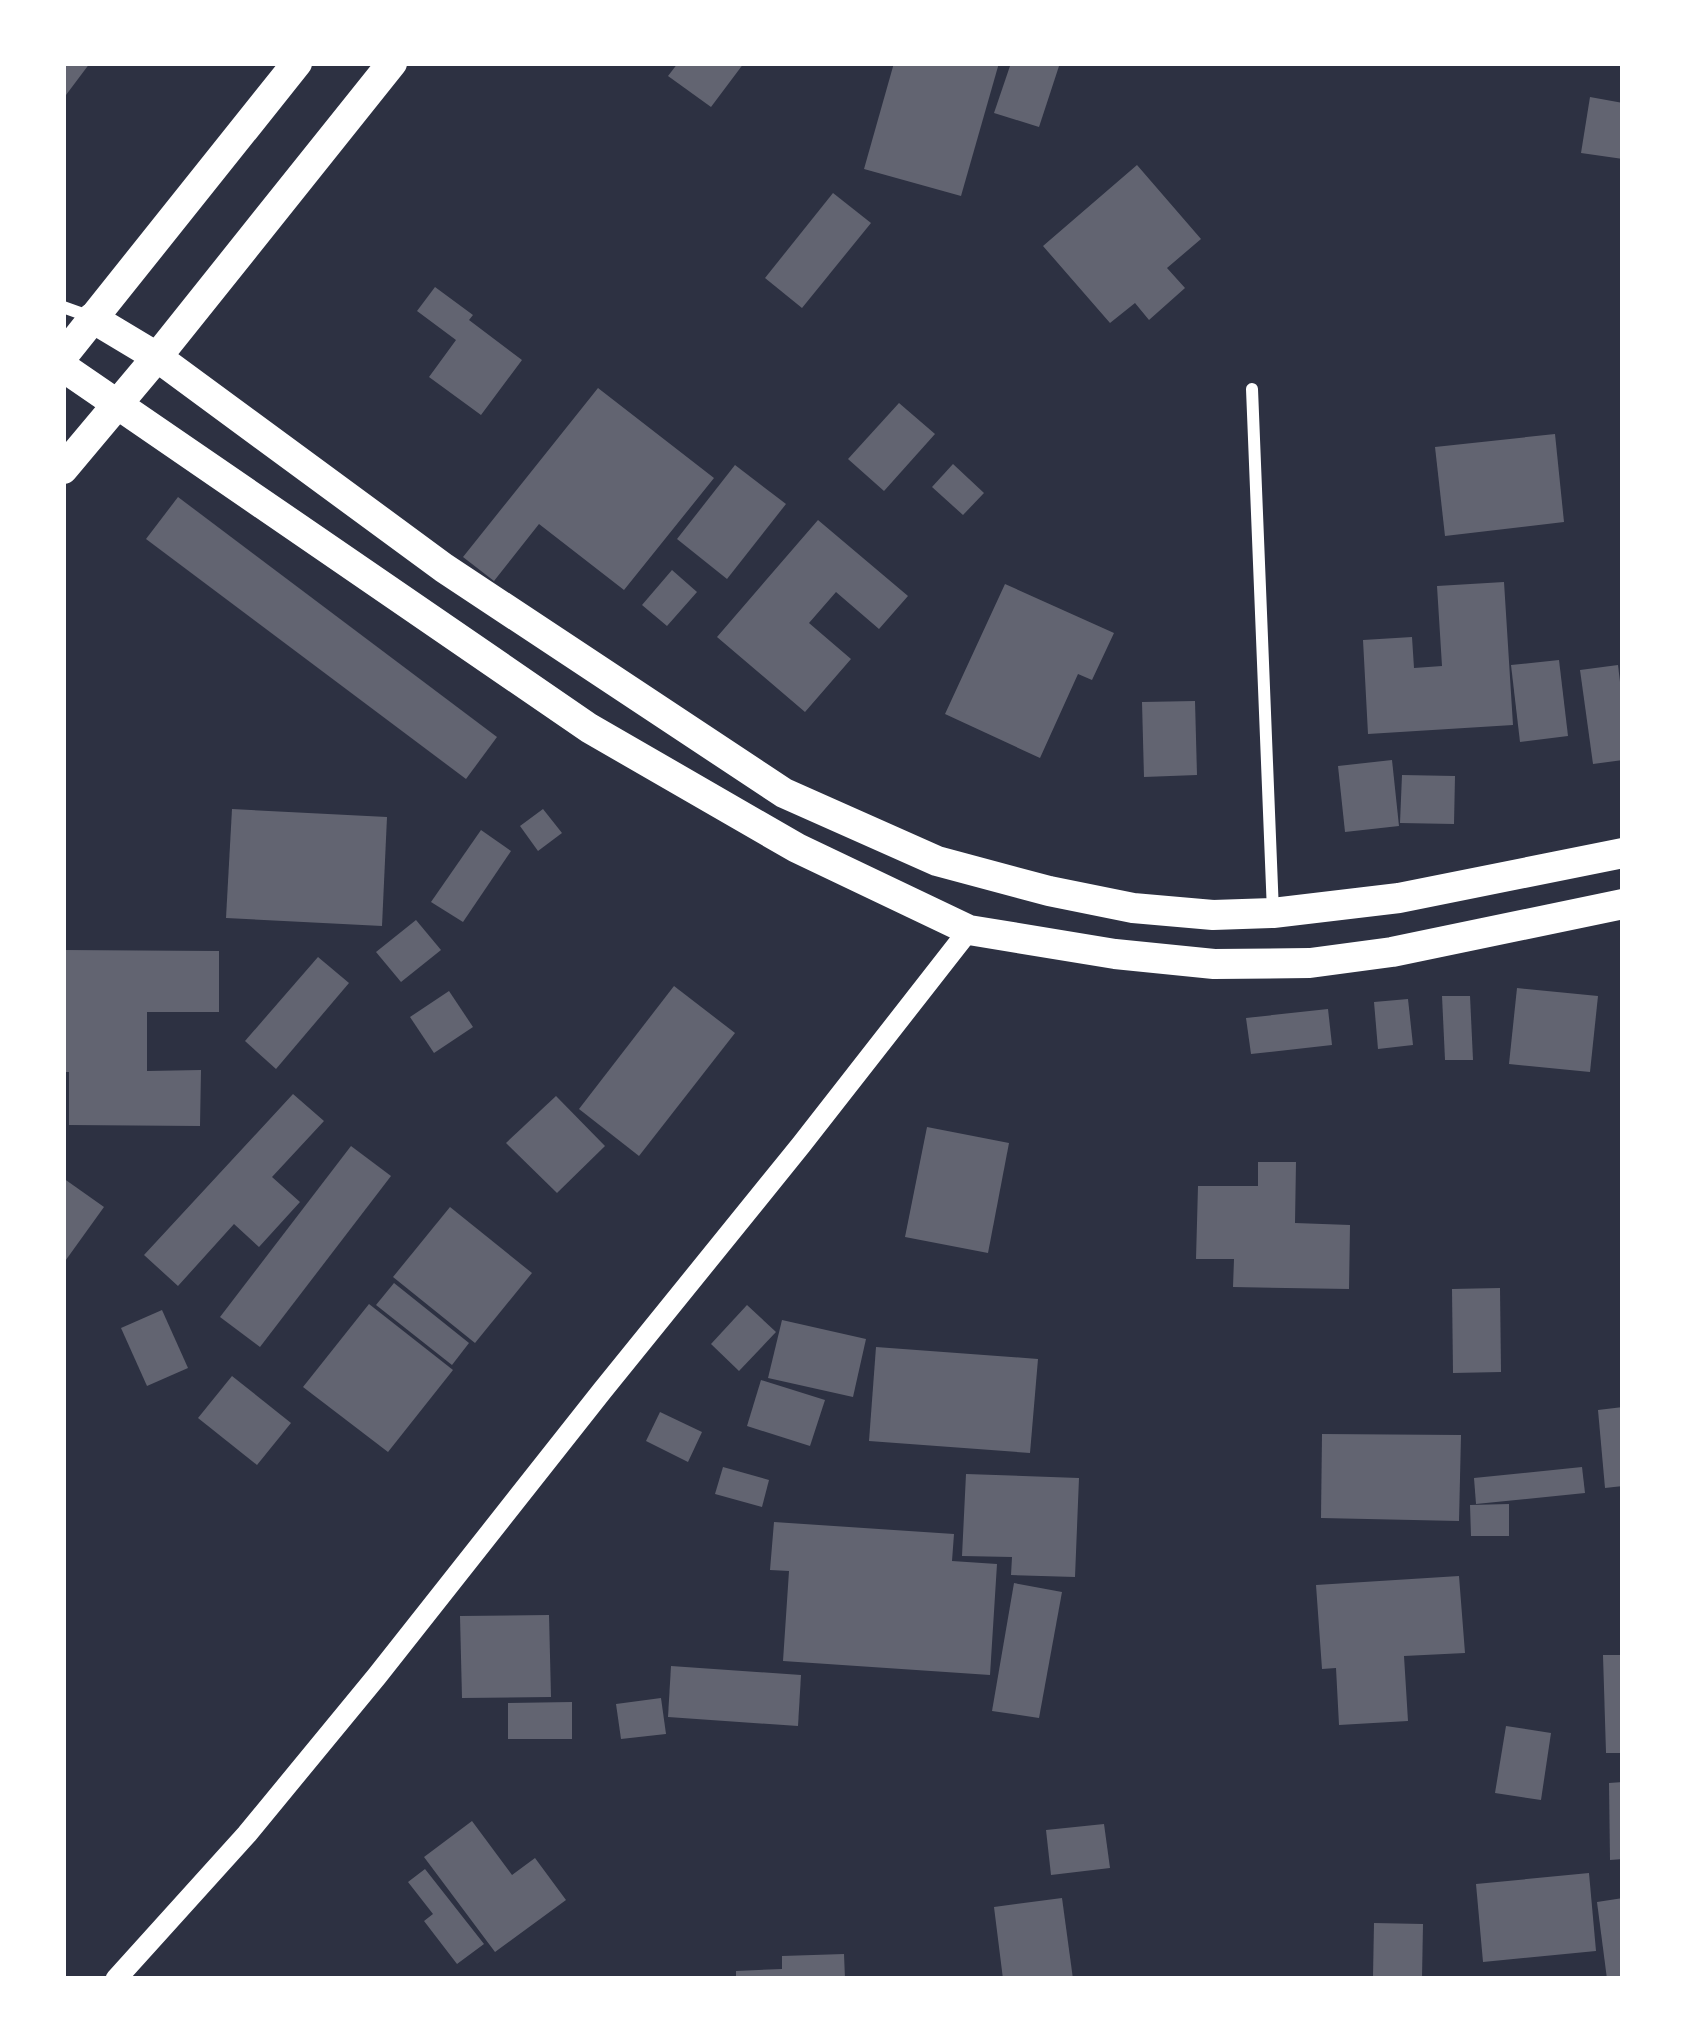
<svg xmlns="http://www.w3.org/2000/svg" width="1686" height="2042" font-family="'Fira Sans',sans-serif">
<rect width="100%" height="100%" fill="#2d3142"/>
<!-- building -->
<g fill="#626471">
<polygon points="63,63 90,63 63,99"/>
<polygon points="678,63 744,63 711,107 668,76"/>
<polygon points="894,63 999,63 961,196 864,169"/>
<polygon points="1011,63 1060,63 1039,127 994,113"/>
<polygon points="1590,97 1623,103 1623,159 1581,153"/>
<polygon points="1137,165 1201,239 1167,268 1185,288 1149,320 1135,303 1110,323 1043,246"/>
<polygon points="833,193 871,223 802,308 765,278"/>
<polygon points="435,287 473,315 469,320 522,360 481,415 429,377 456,340 417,311"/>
<polygon points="598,388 714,478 624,590 539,524 494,581 463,557"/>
<polygon points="899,403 935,434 884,491 848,459"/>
<polygon points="1555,434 1564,522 1445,536 1435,447"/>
<polygon points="953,464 984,493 963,515 932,487"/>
<polygon points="735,465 786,504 727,579 677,539"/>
<polygon points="178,497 497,737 466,779 146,539"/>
<polygon points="818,520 908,596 879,629 836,592 809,623 851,659 805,712 717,637"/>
<polygon points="672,570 697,592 667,626 642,605"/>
<polygon points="1504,582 1513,725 1368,734 1363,640 1412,637 1414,668 1442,666 1437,586"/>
<polygon points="1005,584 1114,633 1092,680 1078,674 1040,758 945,714"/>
<polygon points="1559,660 1568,736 1520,742 1511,665"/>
<polygon points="1618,665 1623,707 1623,760 1593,764 1580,670"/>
<polygon points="1195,701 1197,775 1144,777 1142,702"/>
<polygon points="1392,760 1399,826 1345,832 1338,766"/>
<polygon points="1402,775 1455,776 1454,824 1400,823"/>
<polygon points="232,809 387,817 382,926 226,918"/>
<polygon points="543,809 562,833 538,851 520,826"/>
<polygon points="481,830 511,851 463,922 431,902"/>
<polygon points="416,920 441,950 401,982 376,952"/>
<polygon points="63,950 219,951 219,1012 147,1012 147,1071 201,1070 200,1126 69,1125 69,1072 63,1072"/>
<polygon points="318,957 349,983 276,1069 245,1041"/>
<polygon points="674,986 735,1033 639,1156 579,1109"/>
<polygon points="1517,988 1598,996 1590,1072 1509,1064"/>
<polygon points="449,991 473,1027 434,1053 410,1017"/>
<polygon points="1442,996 1470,996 1473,1060 1445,1060"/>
<polygon points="1408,999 1413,1045 1378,1049 1374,1002"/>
<polygon points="1328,1009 1332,1045 1251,1054 1246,1018"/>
<polygon points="293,1094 324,1121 272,1177 300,1202 259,1247 234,1224 178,1286 144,1255"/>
<polygon points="556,1096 605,1146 557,1193 506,1143"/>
<polygon points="927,1127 1009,1143 988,1253 905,1237"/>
<polygon points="351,1146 391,1176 260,1347 220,1317"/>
<polygon points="1258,1162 1296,1162 1295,1223 1350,1225 1349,1289 1233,1287 1234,1259 1196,1259 1198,1186 1258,1186"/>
<polygon points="63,1178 104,1207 63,1264"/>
<polygon points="450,1207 532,1273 475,1343 393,1277"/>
<polygon points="394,1283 469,1343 452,1365 376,1305"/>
<polygon points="1500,1288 1501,1372 1453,1373 1452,1289"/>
<polygon points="369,1304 453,1370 388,1452 303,1387"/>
<polygon points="747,1305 776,1332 739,1371 711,1344"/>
<polygon points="162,1310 188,1368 147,1386 121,1328"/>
<polygon points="782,1320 866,1339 853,1397 768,1378"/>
<polygon points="876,1347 1038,1359 1030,1453 869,1441"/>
<polygon points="232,1376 291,1423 257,1465 198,1418"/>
<polygon points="761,1380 825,1400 810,1446 747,1426"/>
<polygon points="1623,1407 1623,1486 1605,1488 1598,1410"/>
<polygon points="660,1412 702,1432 688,1462 646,1441"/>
<polygon points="1322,1434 1461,1435 1459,1521 1321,1518"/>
<polygon points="723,1467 769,1480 762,1507 715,1494"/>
<polygon points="1582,1467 1585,1493 1476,1504 1474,1478"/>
<polygon points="966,1474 1079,1478 1075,1577 1011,1575 1012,1557 962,1556"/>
<polygon points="1509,1504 1509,1536 1471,1536 1470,1505"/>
<polygon points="774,1522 954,1534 952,1561 997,1564 990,1675 783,1661 789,1571 770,1570"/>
<polygon points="1459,1576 1465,1653 1404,1656 1408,1721 1339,1725 1336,1668 1322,1669 1316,1585"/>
<polygon points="1014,1583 1062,1592 1039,1718 992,1711"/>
<polygon points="549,1615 551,1697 462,1698 460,1616"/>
<polygon points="1603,1655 1623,1655 1623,1753 1606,1753"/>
<polygon points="671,1666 801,1675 798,1726 668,1717"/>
<polygon points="661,1698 666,1734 621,1739 616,1704"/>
<polygon points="572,1702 572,1739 508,1739 508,1703"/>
<polygon points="1506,1726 1551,1733 1541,1800 1495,1793"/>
<polygon points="1623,1782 1623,1859 1610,1860 1609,1783"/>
<polygon points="472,1821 512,1875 535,1858 566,1900 495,1952 424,1857"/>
<polygon points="1104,1824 1110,1868 1051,1875 1046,1830"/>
<polygon points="425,1869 484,1944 457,1964 424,1921 433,1914 408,1882"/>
<polygon points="1589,1873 1596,1951 1483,1962 1476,1884"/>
<polygon points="1062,1898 1073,1979 1003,1979 994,1907"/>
<polygon points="1623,1898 1623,1979 1607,1979 1597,1902"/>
<polygon points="1374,1923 1423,1924 1422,1978 1373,1977"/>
<polygon points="844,1954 845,1979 736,1979 736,1971 782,1969 782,1956"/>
</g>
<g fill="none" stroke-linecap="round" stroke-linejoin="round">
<!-- minor -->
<g stroke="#fff" stroke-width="12">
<polyline points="63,307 91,317"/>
<polyline points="1252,389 1273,912"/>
</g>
<!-- tertiary -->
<polyline stroke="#fff" stroke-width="21" points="116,1979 247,1834 377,1676 602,1391 801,1145 969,930"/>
<!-- primary -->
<g stroke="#fff" stroke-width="30">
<polyline points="92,318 157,357 444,568 784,793 937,861 1049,891 1133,908 1213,915 1273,913 1399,898 1623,853"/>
<polyline points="63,356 297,63"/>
<polyline points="63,367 589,728 797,848 969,930 1115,954 1214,964 1310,963 1392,952 1623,904"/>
<polyline points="63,469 157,357 392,63"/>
</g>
</g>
<!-- border -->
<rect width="1686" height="2042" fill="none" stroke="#ffffff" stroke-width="132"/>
</svg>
